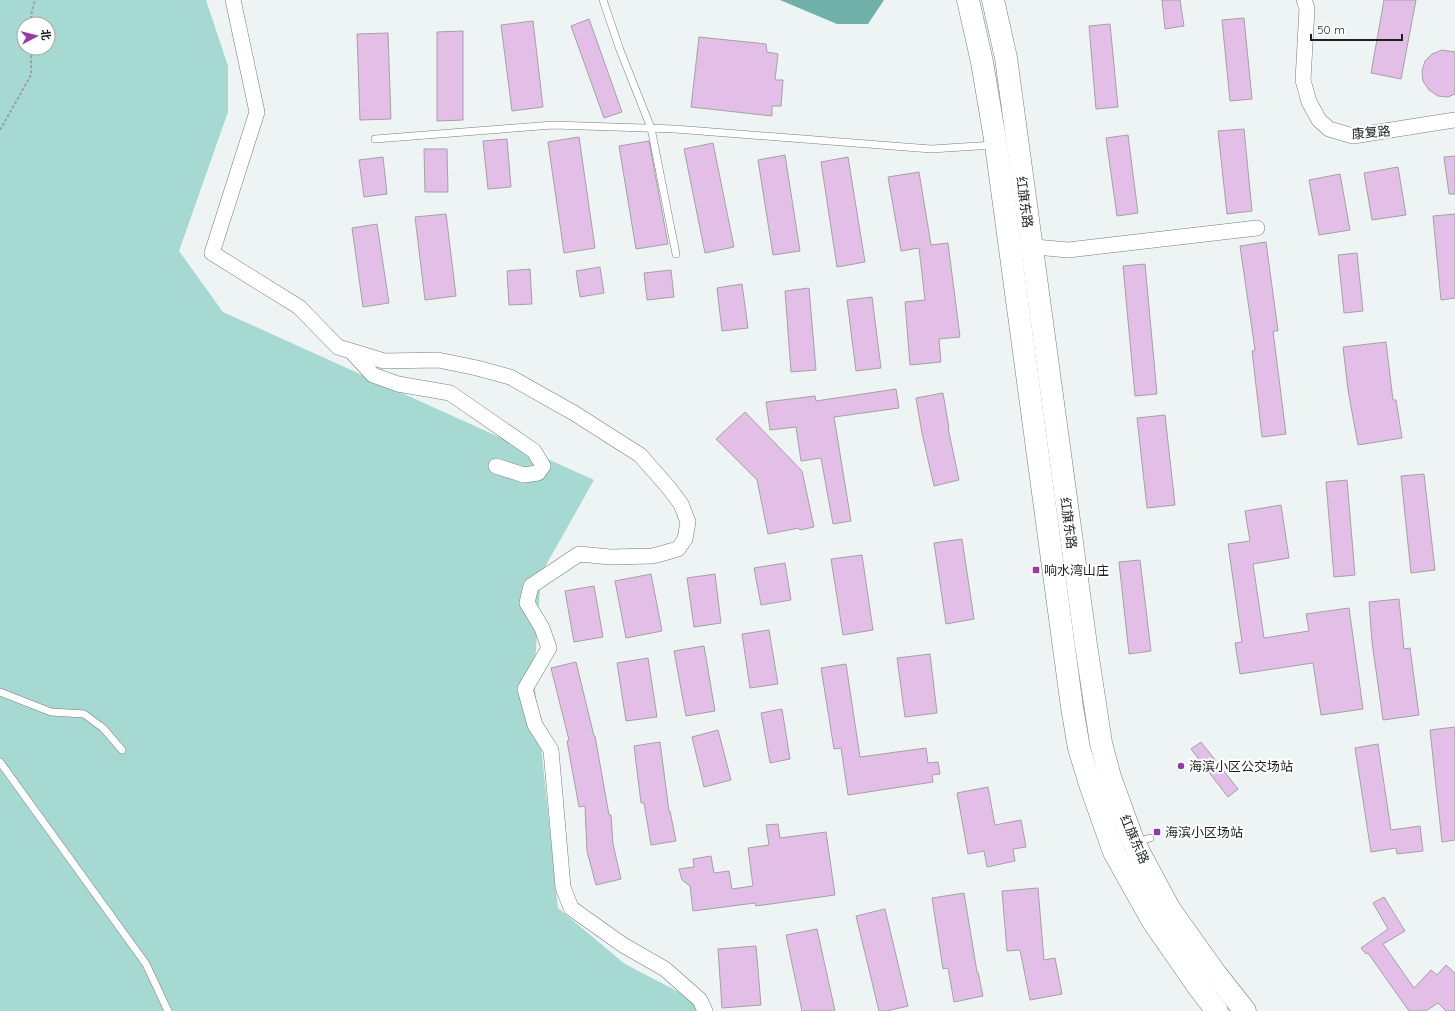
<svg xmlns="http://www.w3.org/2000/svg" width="1455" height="1011" font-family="Quicksand,'Noto Sans SC',sans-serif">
<rect width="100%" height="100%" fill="#eef4f3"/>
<!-- green -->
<path fill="#a6d9d2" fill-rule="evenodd" d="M0,0h206l22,66v46l-49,139 44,61 371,168 -53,94 -7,104 24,230 67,56 69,36 6,11h-700zM24,24h24v24h-24z"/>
<!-- water -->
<polygon fill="#6fb1a9" points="780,0 884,0 868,24 837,24"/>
<!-- building -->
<g fill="#e3bfe8" stroke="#a4a1a5">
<polygon points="1162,0 1180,0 1184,26 1165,29"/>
<polygon points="1384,0 1416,0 1401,79 1371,73"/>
<polygon points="1244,18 1252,99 1230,101 1222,20"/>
<polygon points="589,19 622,112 604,118 571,26"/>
<polygon points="533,21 543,107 512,111 501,25"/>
<polygon points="1110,24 1118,107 1096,109 1089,26"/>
<polygon points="463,31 463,120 437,121 437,32"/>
<polygon points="388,33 391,119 360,120 357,34"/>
<polygon points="699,37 766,44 767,52 778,54 775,80 783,80 781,106 772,106 772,116 691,107"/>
<polygon points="1442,50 1455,52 1455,94 1448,97 1438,96 1429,90 1423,81 1422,71 1425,61 1432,54"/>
<polygon points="1244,129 1252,211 1227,214 1218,131"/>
<polygon points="1128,135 1138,213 1117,216 1106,138"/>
<polygon points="579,137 595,248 564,253 548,142"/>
<polygon points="507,139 511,187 488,189 483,141"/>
<polygon points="649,141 668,244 636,249 619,146"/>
<polygon points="713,143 734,247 705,253 684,149"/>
<polygon points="424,149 447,149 448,192 425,192"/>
<polygon points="785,155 800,251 773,255 758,160"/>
<polygon points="1455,156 1455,194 1449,194 1444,157"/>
<polygon points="383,157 387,194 364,197 359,160"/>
<polygon points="848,157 865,262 837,267 821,162"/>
<polygon points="1398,167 1406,215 1372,220 1364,173"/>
<polygon points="919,172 931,245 948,243 960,337 939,339 941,362 910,365 905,302 925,300 919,248 901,251 888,177"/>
<polygon points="1340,174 1350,230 1319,235 1309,180"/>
<polygon points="446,214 456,296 425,300 415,217"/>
<polygon points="1455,214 1455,298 1441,300 1433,216"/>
<polygon points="377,224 389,303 363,307 352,228"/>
<polygon points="1266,242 1278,331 1273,331 1286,434 1262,437 1252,351 1255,350 1240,246"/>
<polygon points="1357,253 1363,311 1344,313 1338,255"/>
<polygon points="1145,264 1157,394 1135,396 1123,266"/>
<polygon points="600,267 604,293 580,297 576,271"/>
<polygon points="530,269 532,304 509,305 507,271"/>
<polygon points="671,270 674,297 647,300 644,273"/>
<polygon points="742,284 748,328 722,331 717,288"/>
<polygon points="809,288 816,370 791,372 785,291"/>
<polygon points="872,297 881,368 856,371 847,300"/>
<polygon points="1386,342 1393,400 1396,400 1402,438 1358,445 1348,390 1343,347"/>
<polygon points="896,389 899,408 834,417 851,521 833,524 821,458 801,461 796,427 770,430 766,402 815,396 816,401"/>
<polygon points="943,393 949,428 948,428 959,480 934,486 922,433 916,398"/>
<polygon points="745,412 802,471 814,527 800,530 799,528 768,534 757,480 716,439"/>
<polygon points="1165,415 1175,505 1147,508 1137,418"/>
<polygon points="1424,474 1435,570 1411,573 1401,476"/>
<polygon points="1347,480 1355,575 1334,577 1326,482"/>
<polygon points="1281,505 1289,558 1253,564 1264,638 1309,631 1306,614 1349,608 1363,709 1321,715 1313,663 1240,674 1235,643 1242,642 1228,544 1250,541 1245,511"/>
<polygon points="962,539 974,619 946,624 934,543"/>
<polygon points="862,555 873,630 843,635 831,559"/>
<polygon points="1140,560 1151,651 1129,654 1119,562"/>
<polygon points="785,563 791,600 761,605 754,568"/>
<polygon points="651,574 662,631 626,638 615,581"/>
<polygon points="715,574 721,623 694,627 687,578"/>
<polygon points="594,586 603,637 574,642 565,591"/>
<polygon points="1399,599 1404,649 1410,648 1419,715 1383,720 1372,642 1369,602"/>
<polygon points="769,630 778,684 750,688 742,634"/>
<polygon points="704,646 715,711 686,716 674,651"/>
<polygon points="930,654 937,713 905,717 897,658"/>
<polygon points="648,658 657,717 626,721 617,663"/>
<polygon points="576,662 594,736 595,736 609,815 611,815 613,844 621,879 596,885 587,851 585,806 579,807 567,741 569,740 551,668"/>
<polygon points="846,664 860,757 926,748 928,763 938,762 940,774 932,775 933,782 848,795 841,748 834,749 821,668"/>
<polygon points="782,709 790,759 770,763 761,713"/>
<polygon points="1455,727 1455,840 1442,842 1430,730"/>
<polygon points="718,730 731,780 704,787 692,737"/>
<polygon points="660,742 669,811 670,811 676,841 651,845 644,803 641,803 634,746"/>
<polygon points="1201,742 1238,789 1228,797 1191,749"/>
<polygon points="1378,744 1391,830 1420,826 1423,851 1397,854 1396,848 1371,852 1355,748"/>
<polygon points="988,787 995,825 1021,820 1026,847 1013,849 1015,861 987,867 984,851 968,854 957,793"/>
<polygon points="778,824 780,838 826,832 835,895 756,906 755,903 693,911 690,886 682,880 679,869 694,867 693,859 711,856 714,873 729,871 732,889 753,886 748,848 769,845 766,825"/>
<polygon points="1038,888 1044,960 1055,958 1062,994 1030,1000 1020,950 1007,951 1002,891"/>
<polygon points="964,893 977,972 978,972 983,996 954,1002 948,968 943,969 932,898"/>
<polygon points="1384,897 1405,931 1383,944 1414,988 1431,970 1437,975 1446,965 1455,973 1455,1011 1446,1011 1438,1003 1426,1011 1409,1011 1368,953 1366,954 1361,948 1388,929 1373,903"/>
<polygon points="885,909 908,1006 887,1011 879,1011 856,916"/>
<polygon points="817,929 835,1011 802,1011 786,935"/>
<polygon points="756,946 761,1005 722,1008 718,949"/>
</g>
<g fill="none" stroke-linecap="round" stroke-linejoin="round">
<!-- lane casing -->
<g stroke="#787d7d" stroke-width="8">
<g id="lane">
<polyline points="603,0 620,50 651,128 676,254"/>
<polyline points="375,139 553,125 675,129 931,149 994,145"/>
<polyline points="0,692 51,712 84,714 103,728 122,750"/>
<polyline points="0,762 146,964 168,1011"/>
<polyline points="1137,842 1150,838"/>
</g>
</g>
<!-- street casing -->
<g stroke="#787d7d" stroke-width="16">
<g id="street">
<polyline points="233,0 257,112 212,253 299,307 338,347 384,361 438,360 477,368 510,377 574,413 610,436 640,455 669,488 681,504 688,522 685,539 678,549 653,556 610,557 579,554 531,586 527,603 542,628 549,648 525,689 535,725 551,750 563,887 571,908 623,945 665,969 700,1000 705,1011"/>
<polyline points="1304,0 1307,8 1303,80 1309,102 1319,120 1329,129 1353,136 1455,120"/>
<polyline points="1024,246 1068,250 1257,228"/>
<polyline points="351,351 373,375 398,384 450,393 534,451 543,466 538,473 524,475 496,466"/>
</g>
</g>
<!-- primary casing -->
<g stroke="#787d7d" stroke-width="23">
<g id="primary">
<polyline points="968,0 982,62 996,145 1072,707 1079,748 1090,784 1114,852 1152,920 1197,985 1217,1011"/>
<polyline points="993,0 1006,58 1086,645 1101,743 1110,777 1134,843 1170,910 1215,973 1245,1011"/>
</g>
</g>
<!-- path -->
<g stroke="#9da1a1" stroke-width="2" stroke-dasharray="3 2" stroke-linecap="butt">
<polyline points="31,24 31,15 35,0"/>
<polyline points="0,130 31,75 31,48"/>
</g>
<!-- lane -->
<use href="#lane" stroke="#fff" stroke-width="7"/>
<!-- street -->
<use href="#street" stroke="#fff" stroke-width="15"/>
<!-- primary -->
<use href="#primary" stroke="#fff" stroke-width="22"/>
</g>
<!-- markers -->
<g fill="#963ba5" stroke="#fff" stroke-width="1.5">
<rect x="1032" y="566" width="8" height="8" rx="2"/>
<circle cx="1181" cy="766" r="4"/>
<rect x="1153" y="828" width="8" height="8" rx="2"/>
</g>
<g text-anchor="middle" stroke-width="4" stroke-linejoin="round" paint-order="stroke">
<!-- street labels -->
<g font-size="13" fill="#1e2020" stroke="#fff">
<text transform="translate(1371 132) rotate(-5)" y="5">康复路</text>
<text transform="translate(1025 202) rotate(82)" y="5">红旗东路</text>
<text transform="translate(1069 523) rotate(82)" y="5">红旗东路</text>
<text transform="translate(1135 839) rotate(66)" y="5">红旗东路</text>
</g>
<!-- poi labels -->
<g font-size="13" fill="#1e2020" stroke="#fff" text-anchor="start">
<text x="1044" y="575">响水湾山庄</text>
<text x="1189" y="771">海滨小区公交场站</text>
<text x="1165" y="837">海滨小区场站</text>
</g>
</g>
<!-- north arrow -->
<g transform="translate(36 36) rotate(83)"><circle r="19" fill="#ffffff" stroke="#a5a6a6"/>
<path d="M0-3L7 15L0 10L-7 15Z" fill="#963ba5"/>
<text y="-6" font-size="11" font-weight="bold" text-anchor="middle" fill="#1e2020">北</text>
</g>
<!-- scale -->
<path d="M1311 34v6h91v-6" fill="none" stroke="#1e2020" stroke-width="2"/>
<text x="1317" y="34" font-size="12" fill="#1e2020" stroke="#ffffff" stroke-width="3" paint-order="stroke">50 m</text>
</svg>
